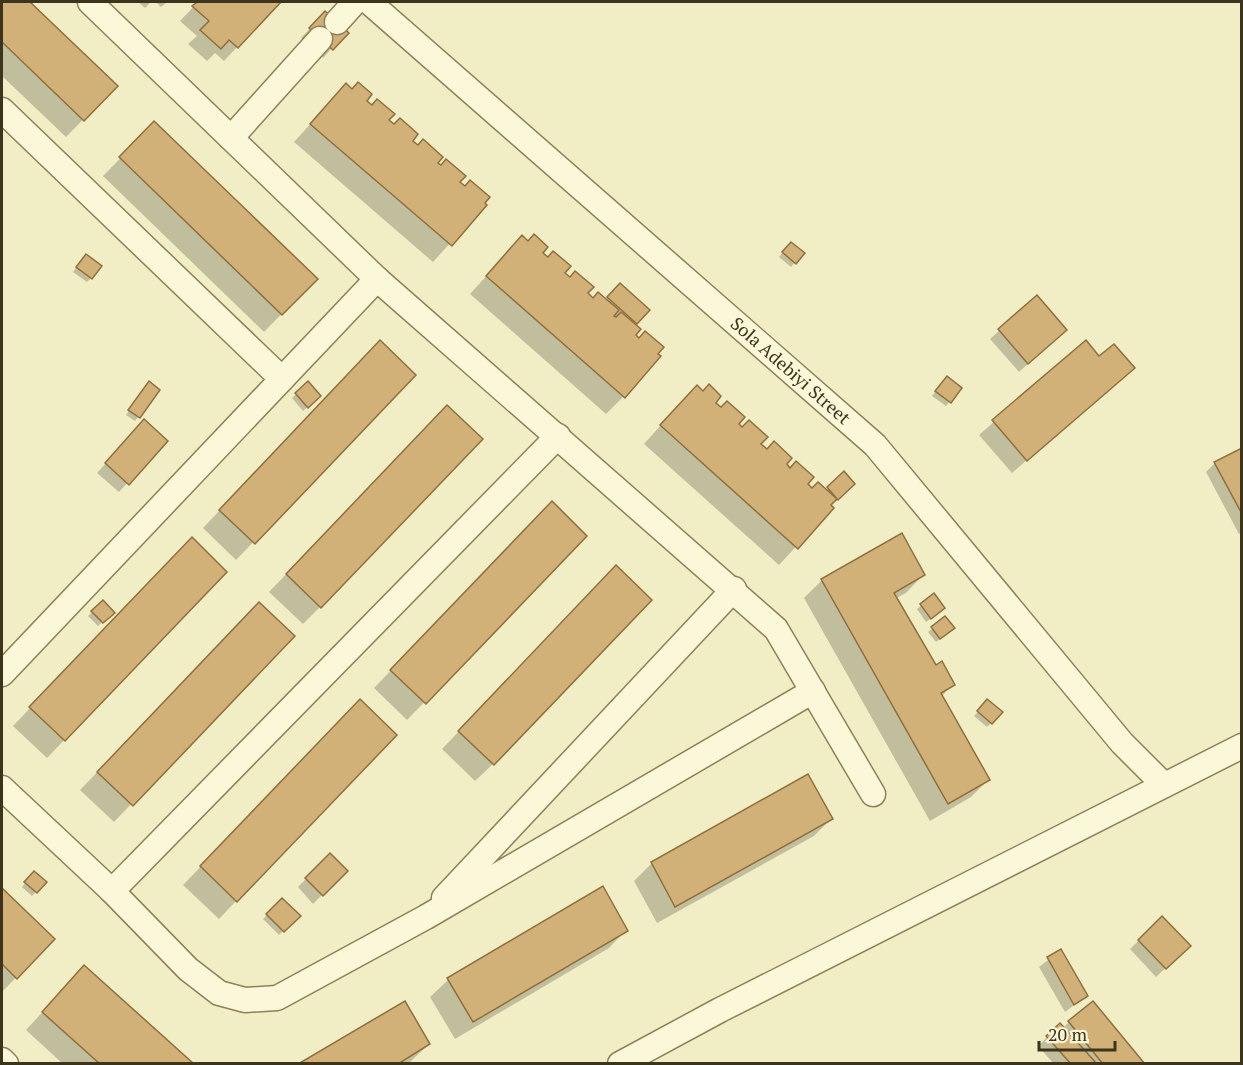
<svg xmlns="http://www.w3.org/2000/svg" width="1243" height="1065" font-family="'PT Serif',serif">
<rect width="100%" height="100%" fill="#f1eec5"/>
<!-- shadow -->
<g fill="#0003">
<polygon points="2,2 28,2 116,86 66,137 2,76"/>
<polygon points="138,2 151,2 145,8"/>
<polygon points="156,2 167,2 161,7"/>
<polygon points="198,2 279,2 224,61 215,53 207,61 188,44 197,36 180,21"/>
<polygon points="325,13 346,33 323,58 301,38"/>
<polygon points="346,85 485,205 433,262 294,142"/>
<polygon points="155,123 316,279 264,332 103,176"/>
<polygon points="522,237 593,300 605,300 611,294 648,310 634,325 623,397 606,414 470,294"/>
<polygon points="787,247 802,253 791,267 779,257"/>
<polygon points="82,260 91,278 87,282 73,272"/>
<polygon points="1037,297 1057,338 1019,372 990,339"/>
<polygon points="1086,342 1099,358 1133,368 1012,473 979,435"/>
<polygon points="362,360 414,375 236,560 203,528"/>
<polygon points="943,382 960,388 946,406 932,396"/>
<polygon points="308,383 319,396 303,411 292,398"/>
<polygon points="145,387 158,390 135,421 126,415"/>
<polygon points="714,403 812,490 825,491 843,473 853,484 833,502 829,505 832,508 779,565 644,444 679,405"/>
<polygon points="430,425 320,607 303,624 269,592"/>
<polygon points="136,430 166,441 119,492 97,473"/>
<polygon points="1242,449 1242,532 1239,534 1206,472 1215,463"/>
<polygon points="534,521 585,536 407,720 374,688"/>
<polygon points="174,557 225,572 47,758 13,726"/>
<polygon points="923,575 906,593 896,598 935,667 953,684 941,697 988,780 971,797 930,821 804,598 822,580"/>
<polygon points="599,585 493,764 475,781 442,749"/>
<polygon points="934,595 939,612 926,622 917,609"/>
<polygon points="103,602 112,613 98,626 88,616"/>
<polygon points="945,618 949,632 936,642 928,632"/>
<polygon points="241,622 293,636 114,822 80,790"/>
<polygon points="988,701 1001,713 987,727 974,716"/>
<polygon points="343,719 236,901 219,919 183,885"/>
<polygon points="808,776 831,819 814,836 657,923 634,881 652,863"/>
<polygon points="330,855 346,871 313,904 298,887"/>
<polygon points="34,873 45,882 32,896 22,887"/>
<polygon points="602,888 626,930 609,948 455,1039 430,997 448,980"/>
<polygon points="2,890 53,939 2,992"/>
<polygon points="282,900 298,916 279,935 263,919"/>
<polygon points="1162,918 1189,946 1156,977 1130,949"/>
<polygon points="1060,951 1086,996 1065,1012 1039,967"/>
<polygon points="84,967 191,1064 63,1064 26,1030"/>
<polygon points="1069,1022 1143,1064 1054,1064 1038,1046 1060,1025 1063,1028"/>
<polygon points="429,1044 408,1064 301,1064"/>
</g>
<!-- building -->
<g fill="#d2b178" stroke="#8f6f3d" stroke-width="1.5">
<polygon points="2,2 30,2 118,86 84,121 2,42"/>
<polygon points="197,2 281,2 238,48 229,40 221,49 200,30 209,21 192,6"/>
<polygon points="325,11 349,33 333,50 309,28"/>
<polygon points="358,82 372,94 367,101 372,105 377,99 395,114 389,120 394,124 400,118 418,134 413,141 418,145 423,139 443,157 438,163 441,165 446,159 466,176 460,182 465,186 470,180 490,197 485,203 487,205 452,246 310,124 346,83 352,89"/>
<polygon points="154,121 318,279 282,315 119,157"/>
<polygon points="534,234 548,247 543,253 548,257 553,251 571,266 565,273 570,277 575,271 594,287 588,293 593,298 598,292 619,310 614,316 616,317 621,312 641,329 636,335 639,338 645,331 664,347 658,354 661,356 625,398 486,276 522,235 528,241"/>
<polygon points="791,242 805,253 796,264 782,252"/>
<polygon points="86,254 102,266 92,279 76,267"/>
<polygon points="620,283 650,310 637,324 607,297"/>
<polygon points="1037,295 1067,330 1028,364 998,329"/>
<polygon points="380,340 416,375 255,544 219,510"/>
<polygon points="1086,340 1099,356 1114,344 1135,368 1027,461 992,420"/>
<polygon points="947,376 962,388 951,403 935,391"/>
<polygon points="149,381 160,390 140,418 128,410"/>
<polygon points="308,381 321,396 308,408 295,393"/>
<polygon points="709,384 721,396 716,403 721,407 727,401 745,417 739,424 742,427 749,420 768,437 761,444 767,449 774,441 792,458 787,464 790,468 796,461 814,477 808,484 812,488 818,482 837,499 831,505 834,508 798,549 660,425 697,385 703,391"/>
<polygon points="447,405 483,439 321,608 286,574"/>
<polygon points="144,419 168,441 129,485 105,463"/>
<polygon points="1242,448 1242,514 1214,462"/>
<polygon points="844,471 855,484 838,500 827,487"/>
<polygon points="552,501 587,536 426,704 390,670"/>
<polygon points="902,533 925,575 894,593 936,665 942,661 955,685 941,693 990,780 948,804 821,579"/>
<polygon points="192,537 227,572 65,741 29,707"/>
<polygon points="616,565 652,600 494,765 458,731"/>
<polygon points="934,593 945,608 931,619 920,604"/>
<polygon points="103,600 115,613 103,623 91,611"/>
<polygon points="259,602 295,636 133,806 97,772"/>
<polygon points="945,616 955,628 940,639 931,627"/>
<polygon points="360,699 397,735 237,902 200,866"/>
<polygon points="987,699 1003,712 992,724 977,711"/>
<polygon points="808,774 833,819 675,907 651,862"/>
<polygon points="330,853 348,871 323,896 305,878"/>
<polygon points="34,871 47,882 37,893 24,882"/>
<polygon points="603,886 628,931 473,1022 447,978"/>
<polygon points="2,888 55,939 17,979 2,964"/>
<polygon points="282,898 301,916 284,932 266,914"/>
<polygon points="1162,916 1191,946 1166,969 1138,940"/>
<polygon points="1061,949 1088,996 1074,1005 1047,957"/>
<polygon points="84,965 194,1064 100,1064 42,1012"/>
<polygon points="405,1001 430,1044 398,1064 298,1064"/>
<polygon points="1093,1001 1145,1064 1103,1064 1068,1021"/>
<polygon points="1060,1023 1097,1064 1071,1064 1046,1036"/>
</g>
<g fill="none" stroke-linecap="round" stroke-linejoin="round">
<!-- minor casing -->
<g stroke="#8e8059" stroke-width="27">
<g id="minor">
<polyline points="90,2 377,279 776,629 873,794"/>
<path id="s1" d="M369,2l506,443 247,298 42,42"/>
<polyline points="337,22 355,2"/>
<polyline points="2,110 282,379"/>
<polyline points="231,138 320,39"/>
<polyline points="2,674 377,279"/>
<polyline points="2,788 112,891 188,969 219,993 245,1000 277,998 426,917 813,691"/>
<polyline points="112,891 558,436"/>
<polyline points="444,898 734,589"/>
<polyline points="2,1060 6,1064"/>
<polyline points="620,1064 720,1010 1242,746"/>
</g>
</g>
<!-- minor -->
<use href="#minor" stroke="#fbf8d9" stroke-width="24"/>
</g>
<g text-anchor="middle" stroke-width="4.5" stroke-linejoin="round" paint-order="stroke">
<!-- street labels -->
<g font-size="18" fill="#3d341e" stroke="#f8f5d5">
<text dy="6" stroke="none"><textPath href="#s1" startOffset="560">Sola Adebiyi Street</textPath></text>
</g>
</g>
<!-- border -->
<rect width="1243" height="1065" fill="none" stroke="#3d341e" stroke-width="6"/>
<!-- scale -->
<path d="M1039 1041v9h76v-9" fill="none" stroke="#3d341e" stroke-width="3"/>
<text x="1048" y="1041" font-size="18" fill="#3d341e" stroke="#f8f5d5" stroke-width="4.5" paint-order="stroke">20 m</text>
</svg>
